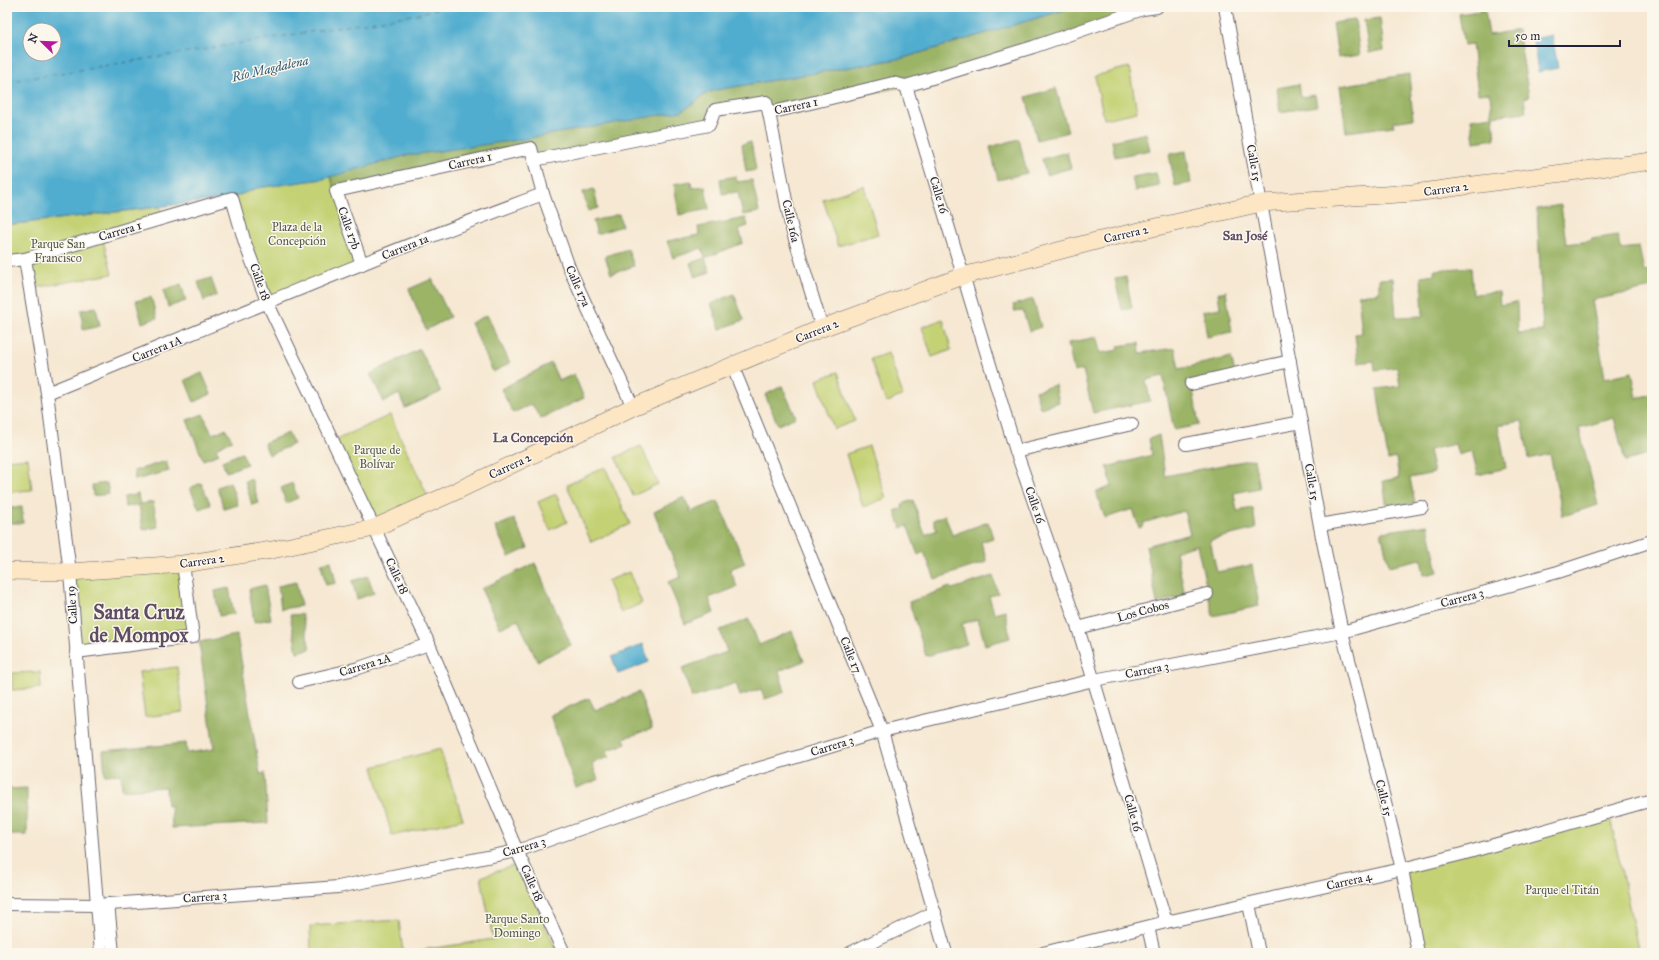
<svg xmlns="http://www.w3.org/2000/svg" width="1659" height="960" font-family="'IM FELL Great Primer',serif">
<rect width="100%" height="100%" fill="#fbf7ec"/>
<filter id="ink" filterUnits="userSpaceOnUse"><feTurbulence type="fractalNoise" baseFrequency=".025" numOctaves="2"/><feDisplacementMap in="SourceGraphic" scale="8" xChannelSelector="R" yChannelSelector="G"/><feConvolveMatrix kernelMatrix="1 2 1 2 8 2 1 2 1" color-interpolation-filters="sRGB"/></filter>
<filter id="wash" filterUnits="userSpaceOnUse"><feTurbulence type="fractalNoise" baseFrequency=".012" numOctaves="4" result="noise"/><feDisplacementMap in="SourceGraphic" scale="16" xChannelSelector="R" yChannelSelector="G"/><feGaussianBlur stdDeviation="0.9" result="paint"/><feColorMatrix in="noise" values="0 0 0 0 0 0 0 0 0 0 0 0 0 0 0 0 0 1.4 0 .05"/><feComposite in="paint" operator="in"/></filter>
<g filter="url(#wash)">
<rect width="100%" height="100%" fill="#f6e8d2"/>
<!-- green -->
<g fill="#c4d274" stroke="#737a58">
<polygon points="1129,67 1137,112 1104,119 1095,76"/>
<polygon points="330,176 362,264 268,304 232,198 257,188 323,179"/>
<polygon points="864,186 878,234 838,246 823,199"/>
<polygon points="160,207 164,219 102,236 112,274 29,289 25,259 7,261 7,225"/>
<polygon points="943,319 951,350 932,357 922,327"/>
<polygon points="888,353 903,395 886,403 871,359"/>
<polygon points="838,372 855,421 834,429 817,380"/>
<polygon points="390,415 431,503 377,527 336,440"/>
<polygon points="641,446 658,484 633,496 616,457"/>
<polygon points="869,446 886,498 863,507 846,454"/>
<polygon points="28,458 32,490 7,492 7,460"/>
<polygon points="605,467 630,524 591,542 567,485"/>
<polygon points="556,494 567,522 550,530 538,502"/>
<polygon points="183,564 193,637 76,652 70,572"/>
<polygon points="629,572 642,603 621,613 607,581"/>
<polygon points="177,667 183,712 145,717 139,672"/>
<polygon points="40,672 41,688 12,690 12,673"/>
<polygon points="440,749 463,819 392,836 373,767"/>
<polygon points="1609,812 1639,953 1419,953 1402,869"/>
<polygon points="515,865 523,872 557,953 311,953 310,926 399,920 403,953 493,939 481,877"/>
</g>
<!-- forest -->
<g fill="#9bb466" stroke="#5e6b50">
<polygon points="1074,7 1157,7 906,86 769,113 767,102 715,110 709,125 534,160 531,148 336,191 330,176 404,156 693,104 707,93 716,90 903,58"/>
<polygon points="1485,10 1489,35 1518,30 1529,97 1524,98 1526,112 1493,116 1495,139 1474,142 1471,119 1492,116 1490,93 1478,94 1472,44 1464,45 1459,14"/>
<polygon points="1380,18 1384,50 1369,53 1364,20"/>
<polygon points="1355,20 1360,55 1338,58 1333,23"/>
<polygon points="1409,74 1413,119 1393,122 1394,126 1346,132 1340,86"/>
<polygon points="1299,84 1301,97 1315,95 1317,106 1280,112 1277,88"/>
<polygon points="1056,88 1068,132 1037,140 1026,97"/>
<polygon points="1146,133 1150,150 1115,157 1112,141"/>
<polygon points="1019,139 1027,173 998,180 990,147"/>
<polygon points="751,142 756,170 746,172 742,144"/>
<polygon points="1186,151 1191,183 1175,186 1169,154"/>
<polygon points="1067,152 1071,168 1046,175 1042,159"/>
<polygon points="1156,173 1159,186 1135,191 1132,177"/>
<polygon points="736,176 737,182 752,180 759,212 743,215 738,192 722,194 720,179"/>
<polygon points="691,181 692,188 705,186 709,209 679,215 674,184"/>
<polygon points="594,189 598,208 588,211 583,192"/>
<polygon points="1561,205 1566,244 1591,241 1591,239 1618,235 1620,249 1639,247 1644,271 1652,270 1652,288 1592,300 1605,378 1632,372 1637,398 1652,394 1652,454 1625,461 1614,418 1579,428 1598,505 1563,516 1550,454 1529,459 1522,421 1498,425 1506,468 1478,475 1472,451 1458,455 1455,444 1429,450 1434,473 1410,478 1415,503 1387,508 1383,481 1399,478 1396,458 1388,460 1377,389 1400,386 1397,367 1375,370 1374,361 1358,363 1355,334 1362,333 1358,295 1379,293 1379,279 1393,278 1396,317 1423,316 1421,276 1435,274 1434,270 1471,267 1473,294 1499,292 1500,305 1517,302 1518,333 1543,331 1537,209"/>
<polygon points="619,214 622,226 597,234 593,221"/>
<polygon points="746,218 748,226 739,229 743,243 705,258 710,272 695,277 690,263 705,258 702,248 673,258 667,241 699,235 698,227"/>
<polygon points="628,249 634,266 611,274 605,256"/>
<polygon points="1126,277 1132,308 1122,310 1115,279"/>
<polygon points="211,278 217,295 204,301 198,282"/>
<polygon points="432,279 450,317 426,330 409,289"/>
<polygon points="181,284 186,301 168,307 163,290"/>
<polygon points="1226,291 1232,332 1207,337 1203,311 1220,308 1218,293"/>
<polygon points="734,294 744,320 720,329 711,304"/>
<polygon points="151,297 157,318 142,323 136,301"/>
<polygon points="1033,299 1041,327 1029,331 1023,311 1015,312 1013,305"/>
<polygon points="96,307 100,326 83,330 81,310"/>
<polygon points="487,315 510,363 493,372 471,323"/>
<polygon points="1097,337 1100,353 1119,350 1118,346 1139,343 1140,353 1175,348 1179,369 1231,357 1235,373 1192,384 1199,425 1174,430 1163,376 1146,380 1150,401 1093,413 1083,370 1074,372 1068,343"/>
<polygon points="420,349 441,392 405,408 399,394 384,402 370,374"/>
<polygon points="551,363 559,381 574,374 584,398 540,419 532,404 513,413 501,389"/>
<polygon points="202,373 211,394 194,402 185,380"/>
<polygon points="1055,385 1059,402 1040,408 1035,391"/>
<polygon points="782,386 796,417 778,425 765,395"/>
<polygon points="203,414 212,434 226,429 232,440 216,448 219,454 203,460 187,420"/>
<polygon points="288,433 294,444 269,455 264,443"/>
<polygon points="1159,435 1165,476 1254,459 1259,488 1234,493 1237,511 1253,508 1256,529 1210,540 1217,572 1252,565 1259,606 1213,616 1197,545 1176,551 1185,596 1157,603 1146,546 1190,534 1184,511 1143,523 1144,526 1139,528 1133,509 1105,518 1096,492 1112,486 1107,467 1152,455 1149,439"/>
<polygon points="242,453 247,464 226,472 222,461"/>
<polygon points="166,461 169,471 135,480 134,471"/>
<polygon points="251,478 259,503 252,505 245,481"/>
<polygon points="230,482 238,505 224,509 217,487"/>
<polygon points="107,483 109,494 93,496 92,485"/>
<polygon points="201,483 211,505 199,509 190,488"/>
<polygon points="292,483 298,498 286,503 281,488"/>
<polygon points="138,494 140,504 153,502 158,527 143,530 139,505 125,507 124,497"/>
<polygon points="684,497 691,512 718,501 745,563 730,569 737,587 709,598 714,613 685,624 668,582 681,577 654,512"/>
<polygon points="913,500 925,535 937,530 933,520 945,515 952,535 988,522 993,538 981,542 987,562 935,579 924,552 918,555 907,525 901,528 895,511 903,508 902,504"/>
<polygon points="22,507 23,523 10,523 10,508"/>
<polygon points="514,519 528,548 509,557 495,527"/>
<polygon points="1428,525 1438,572 1424,575 1421,559 1389,566 1381,532"/>
<polygon points="331,561 336,583 326,585 321,564"/>
<polygon points="535,563 571,645 537,661 518,620 500,628 481,589"/>
<polygon points="368,576 374,593 357,599 352,581"/>
<polygon points="993,576 998,594 989,596 994,613 1005,610 1010,638 985,645 978,619 962,624 967,644 926,656 909,602 950,587 952,589"/>
<polygon points="296,582 301,606 281,609 278,586"/>
<polygon points="265,585 271,619 254,622 249,589"/>
<polygon points="229,588 234,614 219,616 215,591"/>
<polygon points="302,614 310,649 297,652 290,615"/>
<polygon points="749,619 759,645 792,631 804,661 779,671 785,692 765,699 761,689 740,696 736,683 692,698 682,668 727,652 720,630"/>
<polygon points="237,635 260,774 265,773 268,823 172,828 171,806 167,806 166,787 122,790 121,774 105,775 103,751 186,743 187,753 214,749 199,642"/>
<polygon points="639,692 652,729 624,738 626,744 607,750 609,757 592,763 598,780 576,788 550,715 589,698 595,710"/>
<polygon points="27,788 27,835 7,835 7,789"/>
</g>
<!-- water -->
<g fill="#51adcf" stroke="#3a6885" fill-rule="evenodd">
<path d="M7,7h1067l-171,51 -187,32 -9,3 -25,18 -157,28 -121,17 -81,23 -66,9 -25,10 -225,27zM30,30h24v24h-24z"/>
<polygon points="1552,35 1558,68 1538,72 1533,39"/>
<polygon points="643,644 649,662 618,674 612,657"/>
</g>
<g fill="none" stroke-linecap="round" stroke-linejoin="round">
<!-- ferry -->
<polyline stroke="#355a76" stroke-width="1" stroke-dasharray="5 4" stroke-linecap="butt" points="7,82 418,14 444,7"/>
</g>
</g>
<g filter="url(#ink)">
<g fill="none" stroke-linecap="round" stroke-linejoin="round">
<!-- street casing -->
<g stroke="#6c6770" stroke-width="14">
<g id="street">
<polyline points="1225,7 1322,537 1342,632 1402,869 1418,953"/>
<polyline points="906,86 1016,451 1078,628 1166,922"/>
<polyline points="769,113 791,226 822,328"/>
<polyline points="534,160 543,194 570,270 633,407"/>
<polyline points="25,259 47,393 70,572 101,953"/>
<polyline points="7,261 25,259 232,198 245,243 268,304 429,644 517,851 564,953"/>
<polyline points="362,264 336,191 531,148 534,160 709,125 715,110 766,102 769,113 893,83 906,86 1033,47 1143,9 1157,7"/>
<polyline points="732,365 882,731 946,953"/>
<polyline points="1191,384 1290,361"/>
<path d="M47,393c165,-67 329,-138 496,-199"/>
<polyline points="1186,444 1301,422"/>
<polyline points="1016,451 1132,424"/>
<polyline points="1320,525 1422,507"/>
<polyline points="1078,628 1207,594"/>
<polyline points="76,652 193,637 183,564"/>
<polyline points="299,682 359,668 429,644"/>
<polyline points="7,904 97,905 338,887 517,851 714,782 882,731 1094,680 1342,632 1558,572 1652,541"/>
<polyline points="108,904 113,953"/>
<polyline points="1249,904 1259,953"/>
<polyline points="1148,927 1154,953"/>
<polyline points="850,953 935,912"/>
<polyline points="1043,953 1166,922 1402,869 1462,854 1652,800"/>
</g>
</g>
<!-- secondary casing -->
<g stroke="#6c6770" stroke-width="18">
<polyline id="secondary" points="7,571 70,572 183,564 272,550 374,528 450,494 633,407 822,328 963,276 1096,241 1261,203 1414,193 1652,161"/>
</g>
<!-- street -->
<use href="#street" stroke="#fff" stroke-width="12"/>
<!-- secondary -->
<use href="#secondary" stroke="#fce6c4" stroke-width="17"/>
</g>
</g>
<g text-anchor="middle" stroke-width="3" stroke-linejoin="round" paint-order="stroke">
<!-- street labels -->
<g font-size="12" fill="#22223b" stroke="#fbf7ec">
<text transform="translate(796 106) rotate(-12)" y="4">Carrera 1</text>
<text transform="translate(470 161) rotate(-13)" y="4">Carrera 1</text>
<text transform="translate(1254 163) rotate(80)" y="4">Calle 15</text>
<text transform="translate(1446 189) rotate(-8)" y="4">Carrera 2</text>
<text transform="translate(939 195) rotate(73)" y="4">Calle 16</text>
<text transform="translate(791 221) rotate(77)" y="4">Calle 16a</text>
<text transform="translate(349 228) rotate(70)" y="4">Calle 17b</text>
<text transform="translate(120 231) rotate(-16)" y="4">Carrera 1</text>
<text transform="translate(1126 234) rotate(-13)" y="4">Carrera 2</text>
<text transform="translate(405 247) rotate(-22)" y="4">Carrera 1a</text>
<text transform="translate(260 282) rotate(70)" y="4">Calle 18</text>
<text transform="translate(578 286) rotate(66)" y="4">Calle 17a</text>
<text transform="translate(817 331) rotate(-22)" y="4">Carrera 2</text>
<text transform="translate(157 349) rotate(-22)" y="4">Carrera 1A</text>
<text transform="translate(510 466) rotate(-25)" y="4">Carrera 2</text>
<text transform="translate(1312 482) rotate(80)" y="4">Calle 15</text>
<text transform="translate(1035 505) rotate(71)" y="4">Calle 16</text>
<text transform="translate(202 561) rotate(-8)" y="4">Carrera 2</text>
<text transform="translate(397 576) rotate(65)" y="4">Calle 18</text>
<text transform="translate(1462 598) rotate(-15)" y="4">Carrera 3</text>
<text transform="translate(72 605) rotate(-94)" y="4">Calle 19</text>
<text transform="translate(1143 611) rotate(-15)" y="4">Los Cobos</text>
<text transform="translate(851 655) rotate(68)" y="4">Calle 17</text>
<text transform="translate(365 665) rotate(-17)" y="4">Carrera 2A</text>
<text transform="translate(1147 670) rotate(-11)" y="4">Carrera 3</text>
<text transform="translate(832 746) rotate(-17)" y="4">Carrera 3</text>
<text transform="translate(1384 798) rotate(76)" y="4">Calle 15</text>
<text transform="translate(1133 813) rotate(74)" y="4">Calle 16</text>
<text transform="translate(524 847) rotate(-16)" y="4">Carrera 3</text>
<text transform="translate(1349 881) rotate(-13)" y="4">Carrera 4</text>
<text transform="translate(532 883) rotate(66)" y="4">Calle 18</text>
<text transform="translate(205 897) rotate(-4)" y="4">Carrera 3</text>
</g>
<!-- park labels -->
<g font-size="12" fill="#53574c" stroke="#fbf7ec">
<text x="297" y="231">Plaza de la<tspan x="297" dy="14">Concepción</tspan></text>
<text x="58" y="248">Parque San<tspan x="58" dy="14">Francisco</tspan></text>
<text x="377" y="454">Parque de<tspan x="377" dy="14">Bolívar</tspan></text>
<text x="1562" y="894">Parque el Titán</text>
<text x="517" y="923">Parque Santo<tspan x="517" dy="14">Domingo</tspan></text>
</g>
<!-- water labels -->
<g font-size="13" font-style="italic" fill="#355a76" stroke="#fbf7ec">
<text transform="translate(270 68) rotate(-13)" y="5">Río Magdalena</text>
</g>
<!-- neighbourhood labels -->
<g font-size="13" font-weight="bold" fill="#5e4c65" stroke="#fbf7ec">
<text x="1245" y="240">San José</text>
<text x="533" y="442">La Concepción</text>
</g>
<!-- town labels -->
<g font-size="20" font-weight="bold" fill="#5e4c65" stroke="#fbf7ec">
<text x="139" y="619">Santa Cruz<tspan x="139" dy="23">de Mompox</tspan></text>
</g>
</g>
<!-- margin -->
<rect width="1659" height="960" fill="none" stroke="#fbf7ec" stroke-width="24"/>
<!-- north arrow -->
<g transform="translate(42 42) rotate(293)"><circle r="19" fill="#fbf7ec" stroke="#a4a2a5"/>
<path d="M0-3L7 15L0 10L-7 15Z" fill="#b5179e"/>
<text y="-6" font-size="11" font-weight="bold" text-anchor="middle" fill="#22223b">N</text>
</g>
<!-- scale -->
<path d="M1509 40v6h111v-6" fill="none" stroke="#22223b" stroke-width="2"/>
<text x="1515" y="40" font-size="12" fill="#22223b" stroke="#fbf7ec" stroke-width="3" paint-order="stroke">50 m</text>
</svg>
